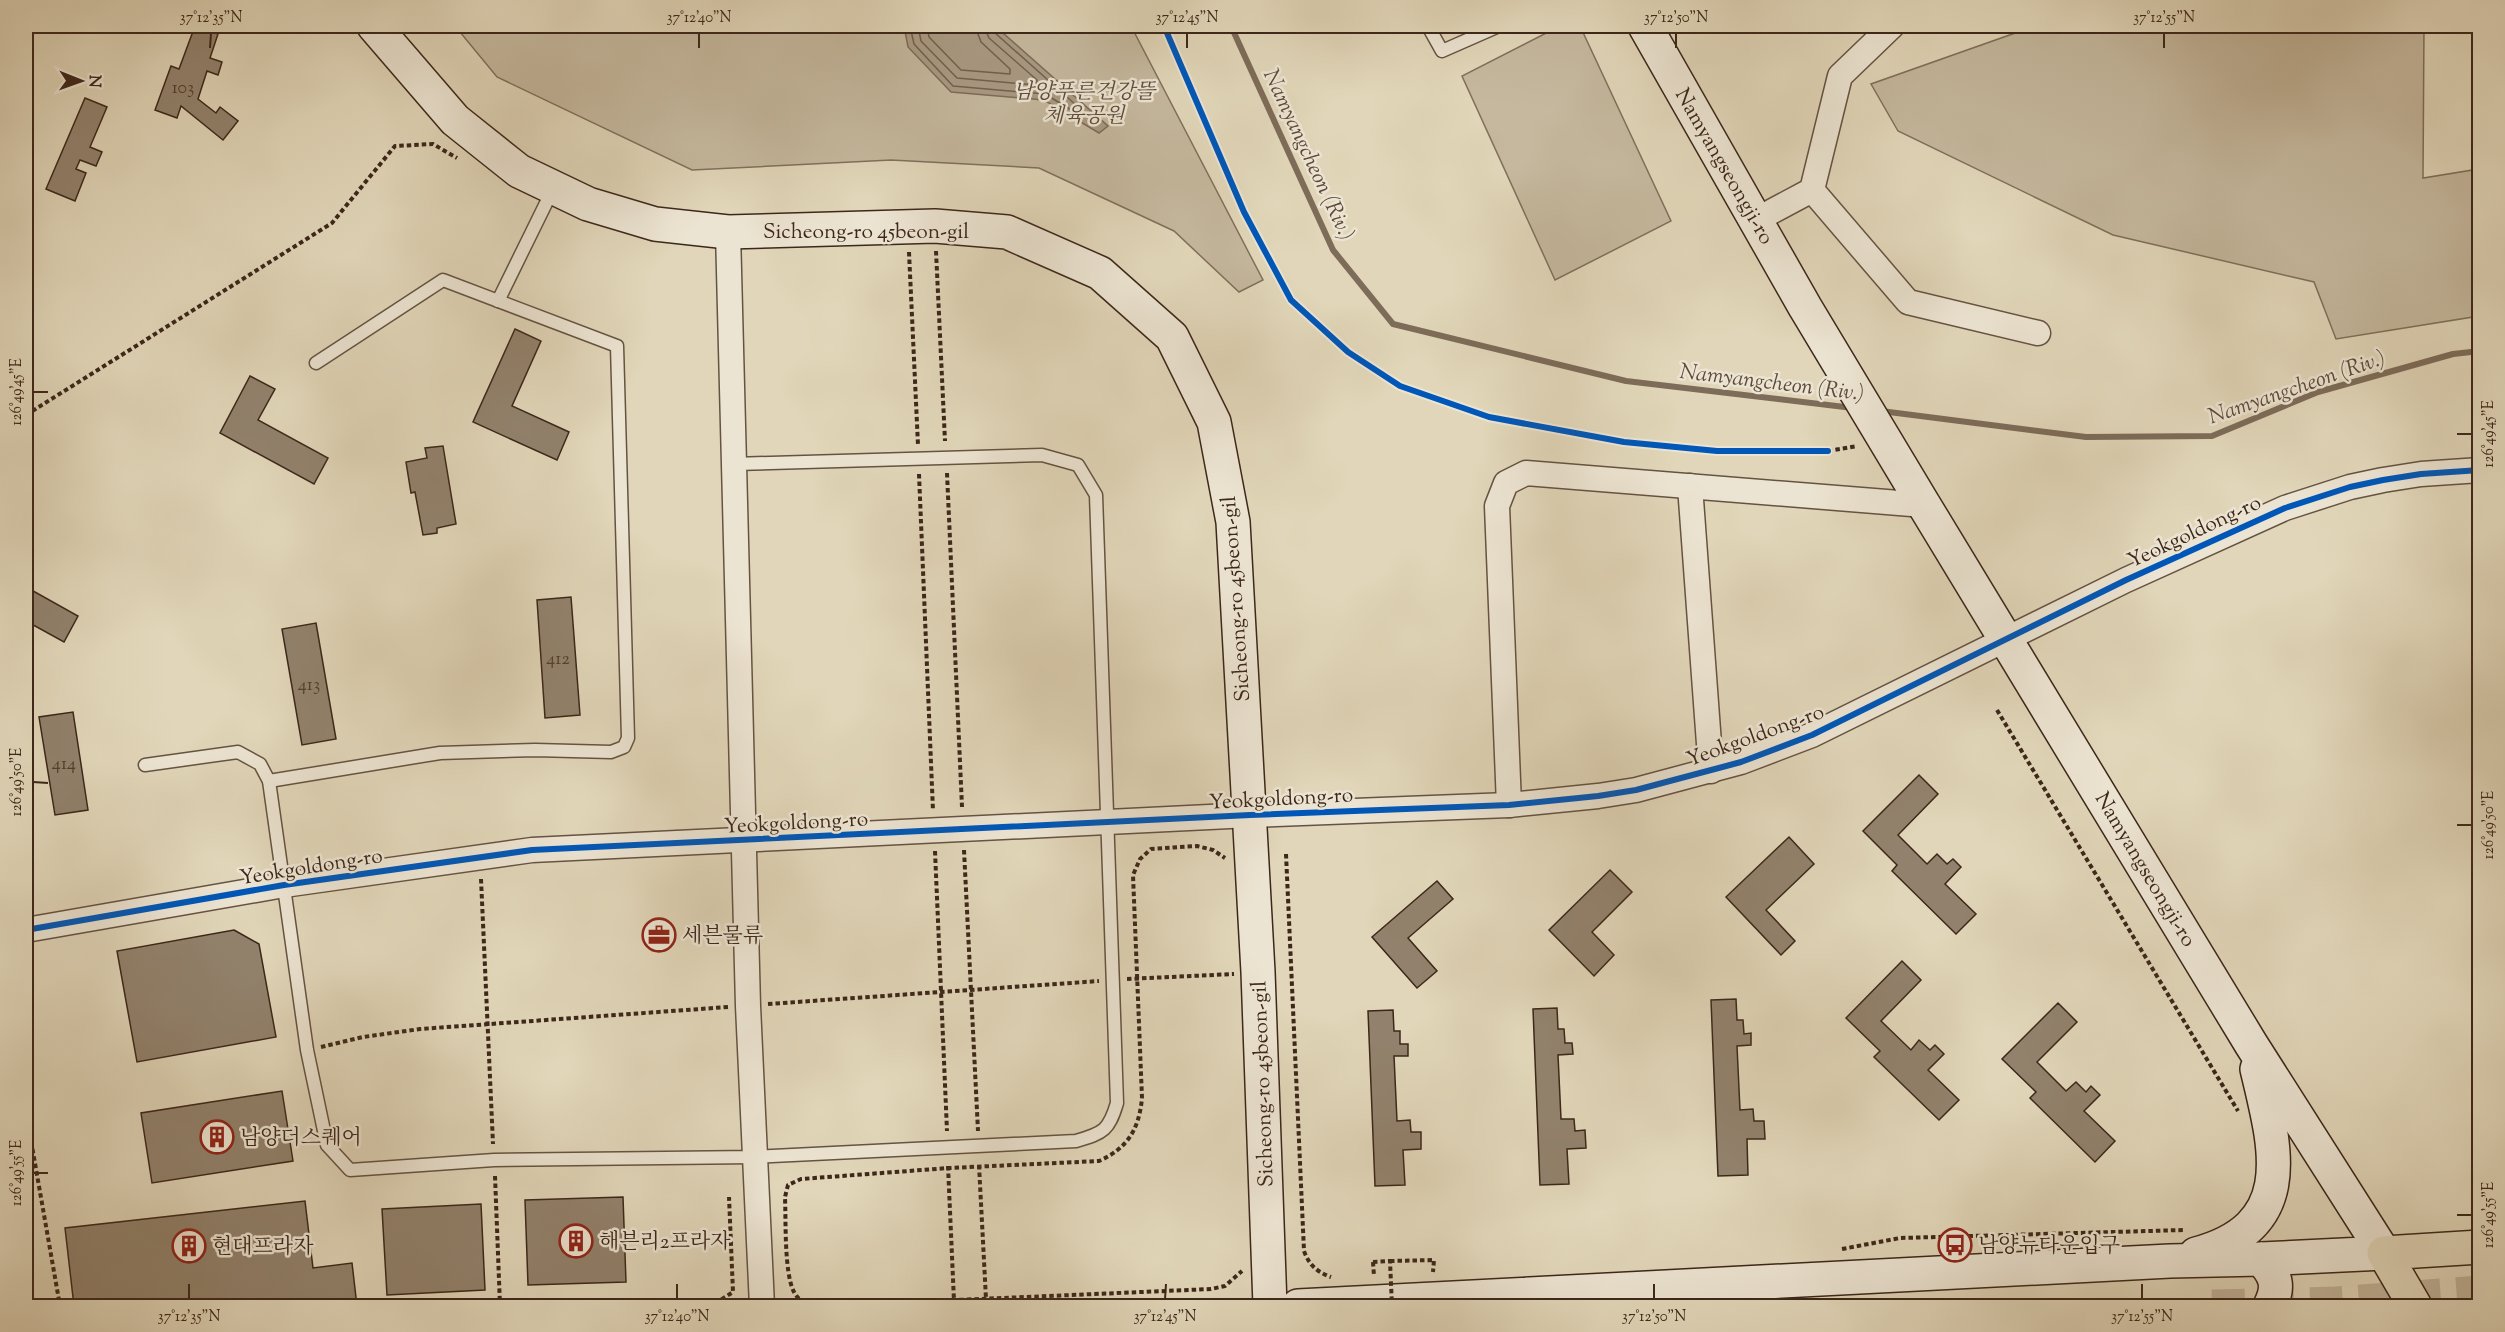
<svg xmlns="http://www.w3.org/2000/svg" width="2505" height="1332" font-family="'Sorts Mill Goudy','Noto Serif KR',serif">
<rect width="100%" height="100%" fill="#e1d6b9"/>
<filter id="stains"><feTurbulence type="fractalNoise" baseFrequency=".00333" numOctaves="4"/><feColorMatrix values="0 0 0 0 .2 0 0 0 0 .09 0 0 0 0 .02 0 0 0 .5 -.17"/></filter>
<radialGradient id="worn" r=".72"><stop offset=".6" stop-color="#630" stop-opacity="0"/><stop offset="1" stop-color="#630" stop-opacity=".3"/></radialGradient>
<!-- green -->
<g fill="#c5b89e" stroke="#80705c" stroke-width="1.5">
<polygon points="455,26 1131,26 1263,280 1239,292 1174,231 1039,168 891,160 692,170 497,77"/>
<polygon points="1560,26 1580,26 1671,221 1555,280 1462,76"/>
<polygon points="2035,26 2424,26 2423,178 2479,169 2479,316 2336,339 2314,282 2113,235 1898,131 1871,84"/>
</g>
<!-- water -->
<polygon fill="#a99a83" stroke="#7d6c59" stroke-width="1.5" points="904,26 995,26 1108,126 1099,133 1044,100 951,92 908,47"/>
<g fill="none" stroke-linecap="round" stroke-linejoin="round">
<!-- shore -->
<g stroke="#72604e" stroke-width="1.5">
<polyline points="910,26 914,44 953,86 1045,94 1073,111 1077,110 1077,106 994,32 992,26"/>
<polyline points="918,26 921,41 957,78 1036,85 1037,80 989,38 984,26"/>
<polyline points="927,26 929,37 961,70 1010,74 1010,69 981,42 975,26"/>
</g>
<!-- stream -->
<g stroke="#7d6c59" stroke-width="6">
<polyline points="1231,26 1333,250 1393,324 1626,381 1853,408"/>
<polyline points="1881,411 2086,437 2212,436 2318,392 2453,354 2480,351"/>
</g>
</g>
<!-- building -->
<g fill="#92826d" stroke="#3c271a" stroke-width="1.5">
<polygon points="195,26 218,34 210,58 222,62 218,75 207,71 198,99 216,113 220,107 238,121 223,140 181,106 177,118 155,110 171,66 179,69"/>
<polygon points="85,98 107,107 90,147 102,152 96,166 80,160 76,169 86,173 75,201 46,189"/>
<polygon points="515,329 541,341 512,406 569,432 557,460 473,422"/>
<polygon points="250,376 275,389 258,420 328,458 314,484 220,433"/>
<polygon points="443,446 456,524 437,528 437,533 423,535 415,492 411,493 406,462 427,458 425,448"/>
<polygon points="26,587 78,616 64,642 26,621"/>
<polygon points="571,597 580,715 545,718 537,600"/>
<polygon points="316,623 336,739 302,745 282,629"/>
<polygon points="73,712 88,810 55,815 39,717"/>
<polygon points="1919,775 1938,794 1898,835 1927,864 1937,854 1947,864 1953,859 1961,867 1945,884 1976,914 1956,934 1892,871 1897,865 1863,831"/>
<polygon points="1789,837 1814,864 1766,910 1795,941 1781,955 1726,897"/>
<polygon points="1610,870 1632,892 1592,932 1614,955 1594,976 1549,930"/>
<polygon points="1437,881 1453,899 1408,938 1437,971 1417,988 1372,937"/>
<polygon points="234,930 259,944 276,1037 137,1062 117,951"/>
<polygon points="1902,961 1921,980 1881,1021 1911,1050 1919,1040 1930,1050 1935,1045 1944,1054 1928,1070 1959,1100 1939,1120 1874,1057 1880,1051 1846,1018"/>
<polygon points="1736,999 1737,1020 1743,1020 1744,1034 1751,1033 1751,1045 1737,1046 1740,1110 1753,1109 1754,1121 1764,1121 1765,1139 1747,1139 1748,1175 1718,1176 1711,1000"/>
<polygon points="2058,1003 2077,1022 2037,1062 2066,1091 2076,1082 2086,1092 2091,1086 2100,1095 2084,1111 2115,1141 2095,1162 2030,1098 2036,1092 2002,1059"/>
<polygon points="1557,1008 1558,1029 1564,1029 1565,1043 1572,1043 1573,1054 1558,1055 1561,1119 1574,1119 1575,1131 1585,1130 1586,1148 1567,1149 1569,1184 1540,1185 1533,1009"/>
<polygon points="1393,1010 1394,1031 1400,1031 1400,1044 1408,1044 1408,1056 1394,1056 1397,1121 1410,1120 1411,1132 1421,1132 1421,1149 1403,1150 1405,1185 1375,1186 1368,1011"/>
<polygon points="282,1091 293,1161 152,1183 141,1113"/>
<polygon points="623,1197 626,1282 528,1285 525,1200"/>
<polygon points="305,1201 313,1268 352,1263 357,1306 74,1306 65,1228"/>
<polygon points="481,1204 485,1290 387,1295 382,1209"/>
</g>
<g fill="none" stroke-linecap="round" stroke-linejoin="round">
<!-- primary-tunnel -->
<polyline stroke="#c0b399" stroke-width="33" stroke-dasharray="33 16" stroke-linecap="butt" points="2212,1306 2336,1303 2480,1292"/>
<!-- lane casing -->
<g stroke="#655342" stroke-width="15">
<g id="lane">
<polyline points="1428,26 1442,51 1499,26"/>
<polyline points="498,301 553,189"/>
<path d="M145,765l93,-13 22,12 9,17 38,269 20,95 23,25 144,-10 260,-3 322,-16c28,-8 33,-11 41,-38l-21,-608 -18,-30 -36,-10 -308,9"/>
<polyline points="269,781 440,753 535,750 611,752 624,747 628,738 617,346 443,280 316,363"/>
</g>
</g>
<!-- street casing -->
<g stroke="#655342" stroke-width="27">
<g id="street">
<polyline points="1812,190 1908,302 2038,333"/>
<polyline points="1756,220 1812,190 1840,76 1892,26"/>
<polyline points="728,232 748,1006 762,1306"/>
<polyline points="1690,486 1711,771"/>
<polyline points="1509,805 1497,506 1506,483 1526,473 1924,505"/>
<polyline points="26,930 284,885 532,850 1250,815 1509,805 1598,796 1636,790 1741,762 1812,735 2126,580 2285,508 2350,487 2383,480 2421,474 2480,470"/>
</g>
</g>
<!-- secondary casing -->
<g stroke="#3c271a" stroke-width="36">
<g id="secondary">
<polyline points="374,26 455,120 519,171 588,204 655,224 728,232 935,226 1007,232 1100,273 1172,337 1214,422 1233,522 1258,972 1270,1306"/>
<path d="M2196,1254c103,-28 80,-105 61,-185"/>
<path d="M2261,1259c15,16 19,27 9,47"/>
<polyline points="1298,1306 2170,1261 2261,1259 2384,1253 2251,1044 1924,505 1805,307 1645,26"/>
</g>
</g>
<!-- primary casing -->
<g stroke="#3c271a" stroke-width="36">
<polyline id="primary" points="2415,1306 2384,1253 2480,1247"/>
</g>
<!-- path -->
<g stroke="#3c271a" stroke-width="4" stroke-dasharray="4.5 3" stroke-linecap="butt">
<polyline points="936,251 945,441"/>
<polyline points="909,252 918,445"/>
<polyline points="26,415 332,223 395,146 433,144 457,158"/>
<polyline points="1828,451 1857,446"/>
<polyline points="947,473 962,807"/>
<polyline points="919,474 933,811"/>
<polyline points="1997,710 2238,1111"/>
<polyline points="964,850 978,1131"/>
<polyline points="935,851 947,1131"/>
<path d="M1286,854l18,397c5,14 13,21 27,26"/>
<polyline points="481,879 493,1144"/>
<polyline points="1127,979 1234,974"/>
<polyline points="768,1004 1099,981"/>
<polyline points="321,1047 363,1037 420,1029 728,1007"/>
<polyline points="26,1112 60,1306"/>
<polyline points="979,1165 986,1299"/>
<polyline points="948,1166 954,1301"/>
<polyline points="495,1176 500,1306"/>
<polyline points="1842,1249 1900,1238 2184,1230"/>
<polyline points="1390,1261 1434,1260 1433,1272"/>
<polyline points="1373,1262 1374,1276"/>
<polyline points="625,1306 716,1303 733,1292 729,1197"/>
<path d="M812,1306c-8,-3 -14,-6 -18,-14 -10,-19 -8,-72 -9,-95l3,-12 13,-6 148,-11 150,-7c29,-13 40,-32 43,-63l-9,-223 7,-16 11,-10 46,-3 16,4 12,8"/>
<polyline points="817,1306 1211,1289 1225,1286 1242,1271"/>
</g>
<!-- lane -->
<use href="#lane" stroke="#ece4d2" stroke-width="12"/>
<!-- street -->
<use href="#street" stroke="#ece4d2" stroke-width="24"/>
<!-- secondary -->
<use href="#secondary" stroke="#ece4d2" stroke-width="33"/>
<!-- primary -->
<use href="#primary" stroke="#e1d6b9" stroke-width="33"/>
<!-- path-bridge -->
<polyline stroke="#3c271a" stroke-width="4" stroke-dasharray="4.5 3" stroke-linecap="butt" points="1373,1262 1390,1261 1392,1306"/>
<!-- cycleway casing -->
<g stroke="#ece4d2" stroke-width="10">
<g id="cycleway">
<polyline points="1164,26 1244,212 1291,300 1348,352 1400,386 1489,417 1624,442 1717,451 1828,451"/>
<polyline points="26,930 284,885 532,850 1250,815 1509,805 1598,796 1636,790 1741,762 1812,735 2126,580 2285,508 2350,487 2383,480 2421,474 2480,470"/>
</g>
</g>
<!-- cycleway -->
<use href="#cycleway" stroke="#0057b8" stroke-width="6"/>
</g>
<!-- ticks -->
<path fill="none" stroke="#3c271a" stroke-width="2" d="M210,48l1,-15M699,48v-15M1187,48v-15M1676,48v-15M2164,48v-15M33,392h15M2457,434h15M33,782l15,1M2457,825h15M33,1173h15M2457,1215h15M189,1299v-15M677,1299v-15M1165,1299l1,-15M1654,1299v-15M2142,1299v-15"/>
<!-- icons -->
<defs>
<g id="office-ring" transform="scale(1.725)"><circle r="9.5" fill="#ece4d2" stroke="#8f2418" stroke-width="1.5"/><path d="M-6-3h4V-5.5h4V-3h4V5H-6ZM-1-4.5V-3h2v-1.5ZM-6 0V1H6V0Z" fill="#8f2418"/></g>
<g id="building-ring" transform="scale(1.725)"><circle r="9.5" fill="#ece4d2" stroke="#8f2418" stroke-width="1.5"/><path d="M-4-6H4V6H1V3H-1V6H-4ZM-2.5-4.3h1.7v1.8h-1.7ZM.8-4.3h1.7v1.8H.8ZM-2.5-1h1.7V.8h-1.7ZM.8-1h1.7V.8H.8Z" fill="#8f2418"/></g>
<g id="bus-ring" transform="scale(1.725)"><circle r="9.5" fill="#ece4d2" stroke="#8f2418" stroke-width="1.5"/><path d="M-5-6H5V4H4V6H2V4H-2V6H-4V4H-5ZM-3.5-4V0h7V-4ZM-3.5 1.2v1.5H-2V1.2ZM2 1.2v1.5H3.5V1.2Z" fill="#8f2418"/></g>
</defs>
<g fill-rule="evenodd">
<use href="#office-ring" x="659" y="935"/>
<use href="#building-ring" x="217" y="1137"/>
<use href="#building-ring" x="576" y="1241"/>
<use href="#bus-ring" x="1955" y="1245"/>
<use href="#building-ring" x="189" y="1246"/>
</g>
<g text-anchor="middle" stroke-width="5" stroke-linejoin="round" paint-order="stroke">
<!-- number labels -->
<g font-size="18" fill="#523e2f">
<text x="183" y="93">103</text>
<text x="558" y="664">412</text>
<text x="309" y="690">413</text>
<text x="64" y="769">414</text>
</g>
<!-- park labels -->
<g font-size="21" font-style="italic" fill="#5e4b3b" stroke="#ece4d2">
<text x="1084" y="98">남양푸른건강뜰<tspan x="1084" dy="24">체육공원</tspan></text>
</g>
<!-- street labels -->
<g font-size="21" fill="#3c271a" stroke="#ece4d2">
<text transform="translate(1725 166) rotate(60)" y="7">Namyangseongji-ro</text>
<text x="866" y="238">Sicheong-ro 45beon-gil</text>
<text transform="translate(2194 531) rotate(-25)" y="7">Yeokgoldong-ro</text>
<text transform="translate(1235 599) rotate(-94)" y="7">Sicheong-ro 45beon-gil</text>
<text transform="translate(1755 735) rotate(-20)" y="7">Yeokgoldong-ro</text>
<text transform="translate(1281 798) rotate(-3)" y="7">Yeokgoldong-ro</text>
<text transform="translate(796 822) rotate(-3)" y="7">Yeokgoldong-ro</text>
<text transform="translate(311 866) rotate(-9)" y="7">Yeokgoldong-ro</text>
<text transform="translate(2146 869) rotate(59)" y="7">Namyangseongji-ro</text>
<text transform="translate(1262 1084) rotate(-92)" y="7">Sicheong-ro 45beon-gil</text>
</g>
<!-- poi labels -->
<g font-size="21" fill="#3c271a" stroke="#ece4d2" text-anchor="start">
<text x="682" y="942">세븐물류</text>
<text x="240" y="1144">남양더스퀘어</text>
<text x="599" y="1248">해븐리2프라자</text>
<text x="1978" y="1252">남양뉴타운입구</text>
<text x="212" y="1253">현대프라자</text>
</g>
<!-- water labels -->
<g font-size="22" font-style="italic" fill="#5d4a3a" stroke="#ece4d2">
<text transform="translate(1310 154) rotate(65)" y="8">Namyangcheon (Riv.)</text>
<text transform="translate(1772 381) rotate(7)" y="8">Namyangcheon (Riv.)</text>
<text transform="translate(2296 386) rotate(-19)" y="8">Namyangcheon (Riv.)</text>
</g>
</g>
<!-- margin -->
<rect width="2505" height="1332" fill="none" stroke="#e1d6b9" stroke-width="66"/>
<!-- north arrow -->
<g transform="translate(81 81) rotate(91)" stroke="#ece4d2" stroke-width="4.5" paint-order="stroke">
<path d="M0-4.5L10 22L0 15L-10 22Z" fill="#3c271a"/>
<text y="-9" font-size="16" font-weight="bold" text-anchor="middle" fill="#3c271a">N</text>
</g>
<rect x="33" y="33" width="2439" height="1266" fill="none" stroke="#3c271a" stroke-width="2"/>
<g font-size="15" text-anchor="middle" fill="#3c271a">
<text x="211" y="22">37°12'35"N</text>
<text x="699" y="22">37°12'40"N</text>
<text x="1187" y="22">37°12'45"N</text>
<text x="1676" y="22">37°12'50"N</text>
<text x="2164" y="22">37°12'55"N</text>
<text transform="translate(16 392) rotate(-90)" y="5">126°49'45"E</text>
<text transform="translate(2488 434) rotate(-90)" y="5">126°49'45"E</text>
<text transform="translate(16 782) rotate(-90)" y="5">126°49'50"E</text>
<text transform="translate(2488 825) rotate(-90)" y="5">126°49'50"E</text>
<text transform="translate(16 1173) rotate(-90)" y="5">126°49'55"E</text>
<text transform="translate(2488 1215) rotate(-90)" y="5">126°49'55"E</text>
<text x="189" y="1321">37°12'35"N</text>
<text x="677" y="1321">37°12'40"N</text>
<text x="1165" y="1321">37°12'45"N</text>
<text x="1654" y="1321">37°12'50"N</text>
<text x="2142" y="1321">37°12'55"N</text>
</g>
<rect width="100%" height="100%" filter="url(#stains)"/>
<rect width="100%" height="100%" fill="url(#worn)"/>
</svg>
